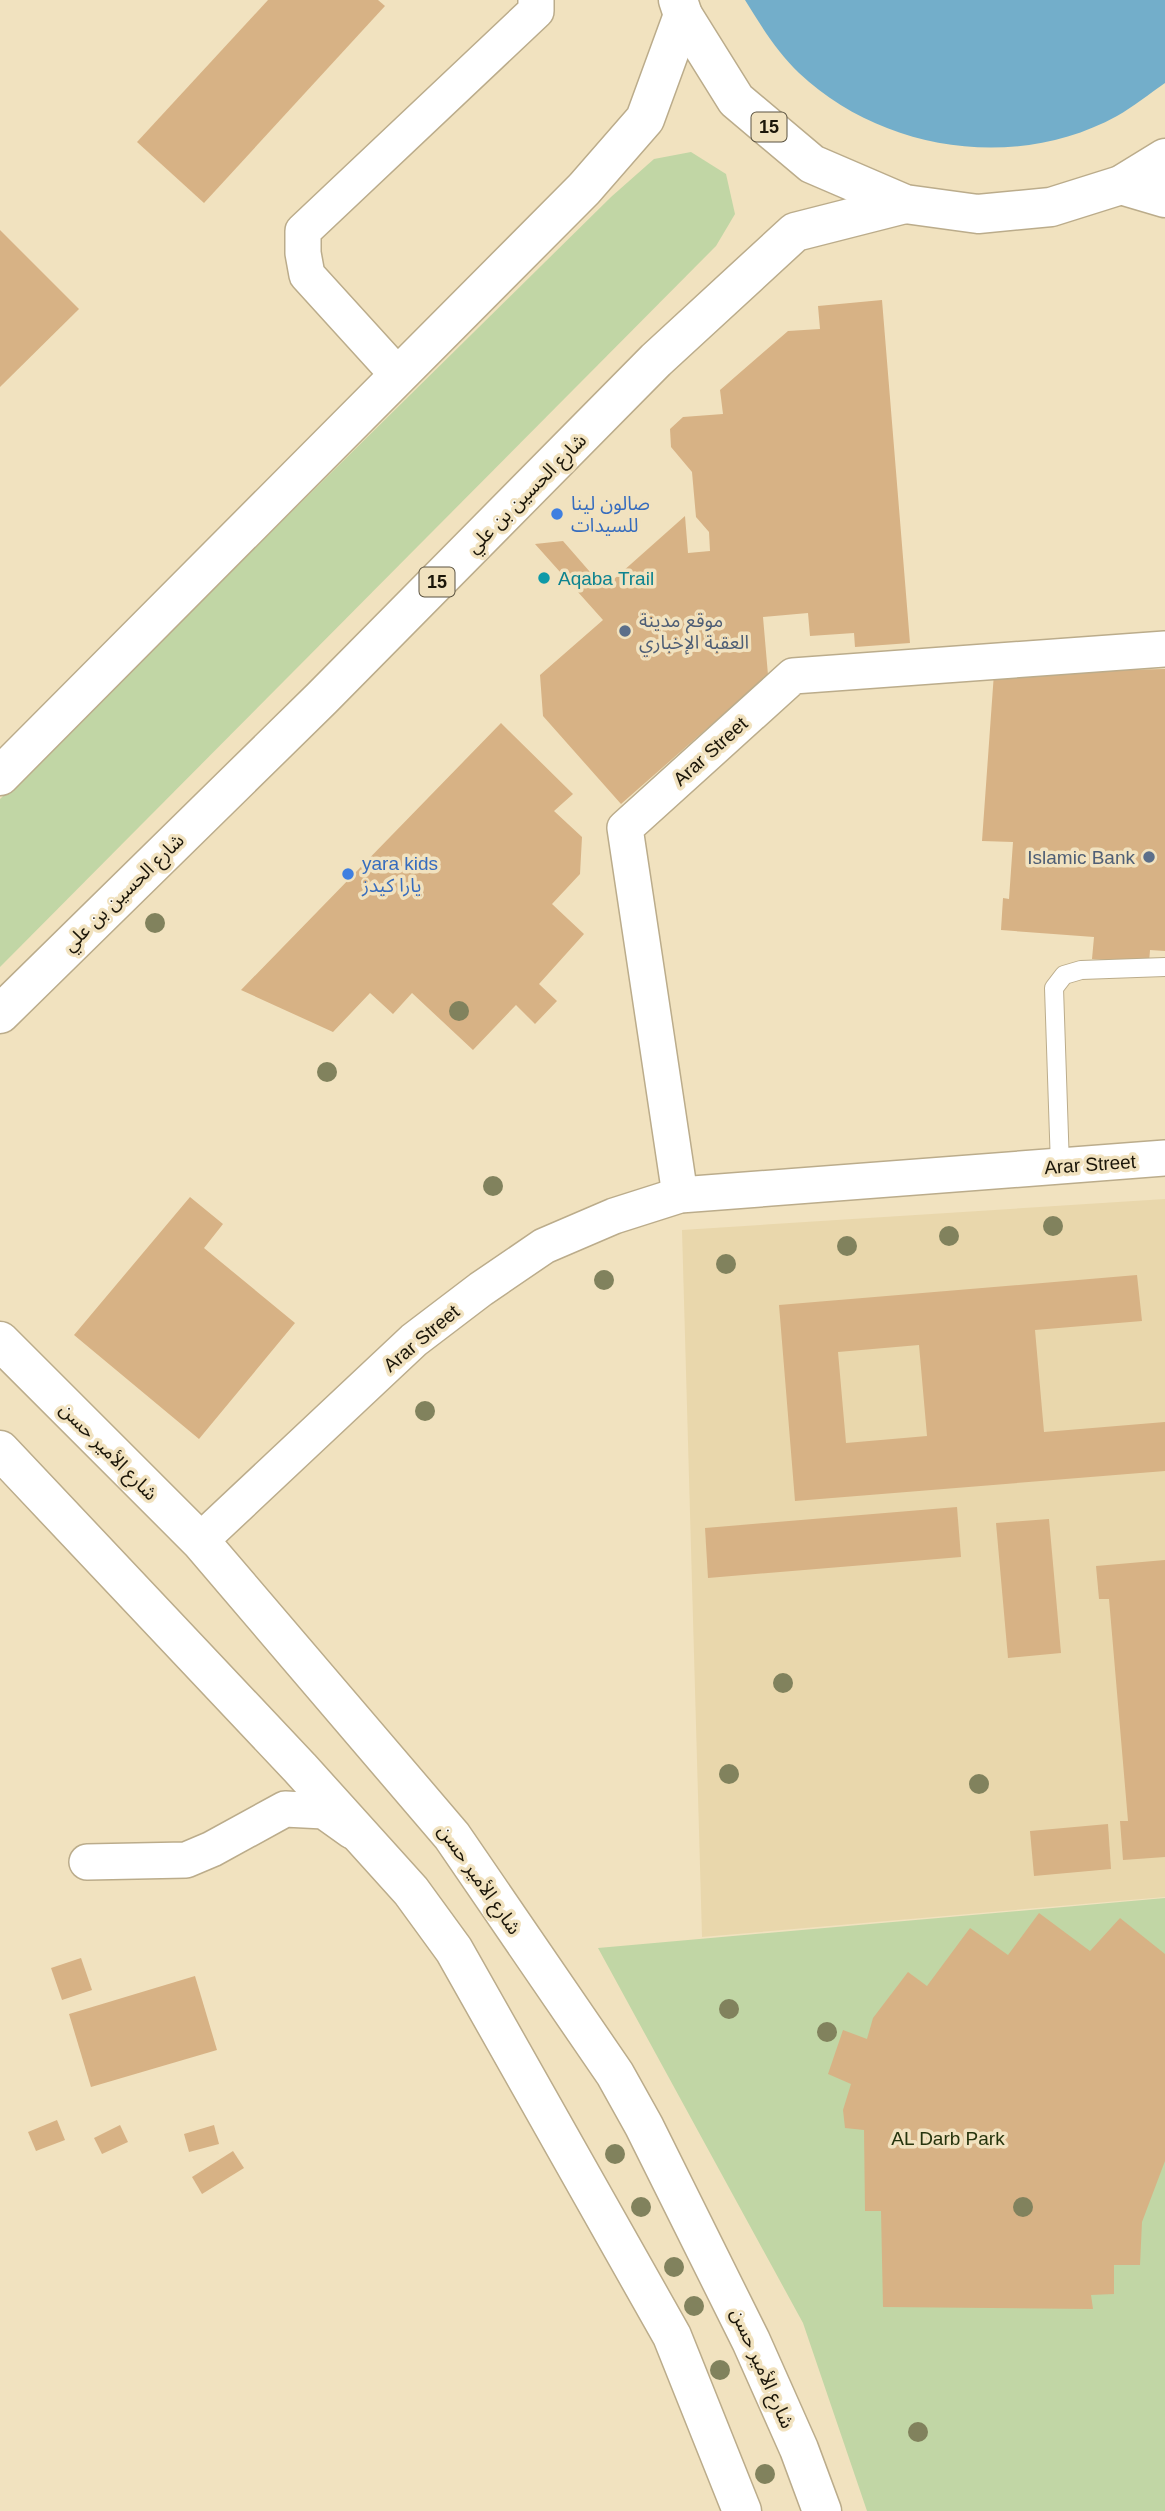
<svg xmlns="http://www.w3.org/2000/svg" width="1165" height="2511" font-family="Helvetica,'Noto Sans Arabic',sans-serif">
<rect width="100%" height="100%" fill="#f1e2bf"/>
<!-- built -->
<polygon fill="#e9d7ac" points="1165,1199 1165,1897 702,1937 682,1230"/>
<!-- green -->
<g fill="#c1d6a5">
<polygon points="691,152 726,174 735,214 716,246 0,967 0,799 611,197 654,159"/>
<polygon points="1165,1898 1165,2511 867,2511 803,2323 598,1948"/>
</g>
<!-- water -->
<path fill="#73aeca" d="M745,0h420v83c-16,11 -32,24 -48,33 -102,56 -235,35 -318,-43 -22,-21 -38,-47 -54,-73z"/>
<!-- building -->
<g fill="#d7b285" fill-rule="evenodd">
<polygon points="268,0 378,0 385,6 204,203 137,142"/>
<polygon points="0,230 79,309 0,387"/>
<polygon points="882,300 910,643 855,647 854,633 810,636 808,613 763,617 768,675 621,804 543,716 540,675 603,620 535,544 563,541 604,588 685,516 688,553 710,551 709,532 696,517 692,472 671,447 670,429 683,417 723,414 720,390 788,331 820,329 818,306"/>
<polygon points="1165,669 1165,951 1150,950 1149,963 1092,959 1094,937 1001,930 1003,898 1009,899 1013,842 982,841 994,673"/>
<polygon points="501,723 573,794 554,811 582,837 580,874 552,904 584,934 539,984 557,1001 535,1024 516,1005 473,1050 412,993 393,1014 370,993 333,1032 241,990"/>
<polygon points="190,1197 223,1224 204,1248 295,1323 199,1439 74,1335"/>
<path d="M1137,1275l5,46 -107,9 9,102 121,-10v49l-370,30 -16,-196zM919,1345l8,91 -81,7 -8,-91z"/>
<polygon points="957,1507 961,1557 708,1578 705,1528"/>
<polygon points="1049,1519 1061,1653 1008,1658 996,1523"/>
<polygon points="1165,1560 1165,1857 1123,1860 1120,1821 1128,1821 1109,1599 1099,1599 1096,1566"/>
<polygon points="1108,1824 1111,1869 1034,1876 1030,1831"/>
<polygon points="1039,1913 1090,1951 1120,1918 1165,1954 1165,2161 1142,2222 1140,2265 1114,2265 1114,2294 1091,2295 1093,2309 883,2307 881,2211 865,2211 864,2130 845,2128 843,2110 851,2084 828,2074 843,2030 867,2039 873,2018 908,1972 927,1986 970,1928 1008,1955"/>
<polygon points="81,1958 92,1990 62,2000 51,1968"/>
<polygon points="195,1976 217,2050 91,2087 69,2014"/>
<polygon points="57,2120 65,2140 36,2151 28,2132"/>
<polygon points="120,2125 128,2142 102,2154 94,2138"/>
<polygon points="214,2125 219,2144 189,2152 184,2134"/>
<polygon points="233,2151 244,2168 202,2194 192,2177"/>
</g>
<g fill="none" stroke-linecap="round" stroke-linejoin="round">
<!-- service casing -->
<g stroke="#bbac8b" stroke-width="20">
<polyline id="service" points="1060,1166 1054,988 1064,975 1081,970 1165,967"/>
</g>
<!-- minor casing -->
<g stroke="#bbac8b" stroke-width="38">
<g id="minor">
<polyline points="397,374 307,275 303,253 303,231 536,11 536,0"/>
<polyline points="680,1195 625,828 793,676 1165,649"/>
<polyline points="200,1541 414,1340 481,1289 544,1246 614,1216 680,1195 1165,1158"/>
<polyline points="87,1862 186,1860 212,1849 285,1809 324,1811 352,1831"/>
</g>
</g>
<!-- secondary casing -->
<g stroke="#bbac8b" stroke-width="41">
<polyline id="secondary" points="1121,185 1165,198"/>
</g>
<!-- primary casing -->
<g stroke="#bbac8b" stroke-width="41">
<g id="primary">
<polyline points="0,1341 200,1541 452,1836 615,2074 644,2126 751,2341 799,2449 822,2511"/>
<polyline points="0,1450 300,1768 411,1891 454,1950 672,2336 742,2511"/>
</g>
</g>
<!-- trunk casing -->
<g stroke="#bbac8b" stroke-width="41">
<g id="trunk">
<polyline points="678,0 683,15 736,100 812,164 905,204 978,214 1051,207 1121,185 1165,158"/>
<polyline points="0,776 584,189 645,119 683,15"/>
<polyline points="0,1014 322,698 656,360 795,232 905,204"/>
</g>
</g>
<!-- service -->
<use href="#service" stroke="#fff" stroke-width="18"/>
<!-- minor -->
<use href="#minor" stroke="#fff" stroke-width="35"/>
<!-- secondary -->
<use href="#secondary" stroke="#fff" stroke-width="38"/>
<!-- primary -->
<use href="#primary" stroke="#fff" stroke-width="38"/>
<!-- trunk -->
<use href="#trunk" stroke="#fff" stroke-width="38"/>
</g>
<!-- trees -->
<g fill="#81825d">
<circle cx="155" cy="923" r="10"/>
<circle cx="459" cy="1011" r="10"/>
<circle cx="327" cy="1072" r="10"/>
<circle cx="493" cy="1186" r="10"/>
<circle cx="1053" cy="1226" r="10"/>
<circle cx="949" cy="1236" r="10"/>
<circle cx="847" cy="1246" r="10"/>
<circle cx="726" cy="1264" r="10"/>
<circle cx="604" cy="1280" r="10"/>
<circle cx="425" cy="1411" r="10"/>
<circle cx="783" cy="1683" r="10"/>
<circle cx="729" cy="1774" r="10"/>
<circle cx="979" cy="1784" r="10"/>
<circle cx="729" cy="2009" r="10"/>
<circle cx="827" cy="2032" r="10"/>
<circle cx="615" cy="2154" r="10"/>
<circle cx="641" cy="2207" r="10"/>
<circle cx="1023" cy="2207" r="10"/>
<circle cx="674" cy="2267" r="10"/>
<circle cx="694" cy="2306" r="10"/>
<circle cx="720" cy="2370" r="10"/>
<circle cx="918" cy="2432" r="10"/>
<circle cx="765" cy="2474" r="10"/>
</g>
<!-- markers -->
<g fill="#3f7fe0" stroke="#f1e2bf" stroke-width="2.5">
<circle cx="557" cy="514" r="7"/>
<circle cx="348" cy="874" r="7"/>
</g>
<circle fill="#0f9aa8" stroke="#f1e2bf" stroke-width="2.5" cx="544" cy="578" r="7"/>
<g fill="#5c6f8a" stroke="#f1e2bf" stroke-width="2.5">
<circle cx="625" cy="631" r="7"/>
<circle cx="1149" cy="857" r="7"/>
</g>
<g text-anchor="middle" stroke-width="7" stroke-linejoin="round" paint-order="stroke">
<!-- shield labels -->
<g fill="#f1e2bf" stroke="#5b5340" stroke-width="2">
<rect x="751.5" y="112.5" width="35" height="29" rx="5"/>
<rect x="419.5" y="567.5" width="35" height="29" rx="5"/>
</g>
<g font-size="18" font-weight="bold" fill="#1b1609">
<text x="769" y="133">15</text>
<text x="437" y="588">15</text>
</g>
<!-- street labels -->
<g font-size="19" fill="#1b1609" stroke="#f1e2bf">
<text transform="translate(526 493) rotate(-45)" y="7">شارع الحسين بن علي</text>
<text transform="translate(710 751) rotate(-42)" y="7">Arar Street</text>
<text transform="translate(123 892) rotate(-44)" y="7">شارع الحسين بن علي</text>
<text transform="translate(1090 1164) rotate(-4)" y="7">Arar Street</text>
<text transform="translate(421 1338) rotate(-40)" y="7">Arar Street</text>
<text transform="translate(109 1451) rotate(45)" y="7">شارع الأمير حسن</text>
<text transform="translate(480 1879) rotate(55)" y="7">شارع الأمير حسن</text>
<text transform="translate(763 2368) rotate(66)" y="7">شارع الأمير حسن</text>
</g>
<!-- shop labels -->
<g font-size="19" fill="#366cbe" stroke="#f1e2bf" text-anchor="start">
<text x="571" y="510">صالون لينا<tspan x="571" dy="22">للسيدات</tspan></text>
<text x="362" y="870">yara kids<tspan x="362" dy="22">يارا كيدز</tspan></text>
</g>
<!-- culture labels -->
<g font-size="19" fill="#0d838f" stroke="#f1e2bf" text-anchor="start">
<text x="558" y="585">Aqaba Trail</text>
</g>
<!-- service labels -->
<g font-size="19" fill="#4e5e75" stroke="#f1e2bf" text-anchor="start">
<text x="639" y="627">موقع مدينة<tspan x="639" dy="22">العقبة الإخباري</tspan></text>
<text x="1135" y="864" text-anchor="end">Islamic Bank</text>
</g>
<!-- park labels -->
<g font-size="19" fill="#26340d" stroke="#f1e2bf">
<text x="948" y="2145">AL Darb Park</text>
</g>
</g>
</svg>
